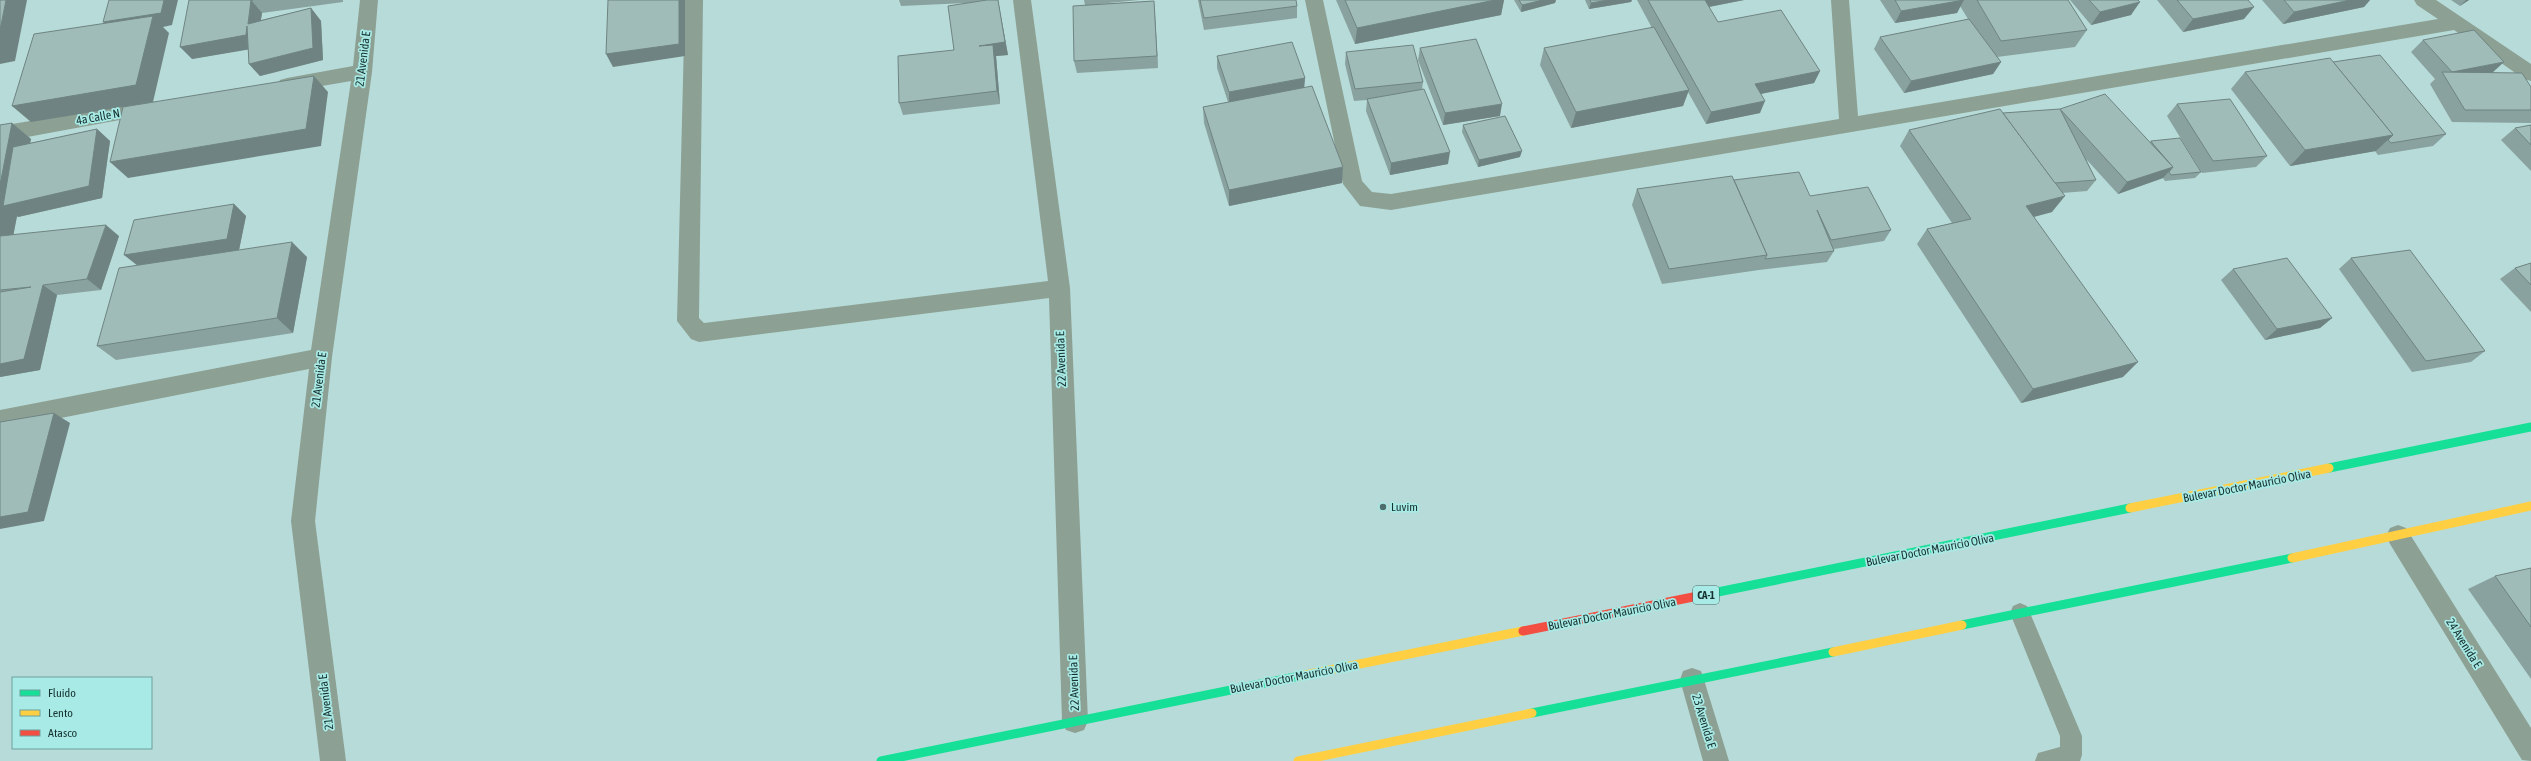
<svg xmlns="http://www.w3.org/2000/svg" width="2531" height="761" font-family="'Asap Condensed',sans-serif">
<rect width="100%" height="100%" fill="#b7dbd8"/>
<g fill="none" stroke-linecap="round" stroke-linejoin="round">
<!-- lane -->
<polygon fill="#8ca094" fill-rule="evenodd" points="2020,603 2027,606 2082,736 2082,755 2080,761 2035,761 2038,753 2060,747 2060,736 2010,613 2013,606"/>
<!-- street -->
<g fill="#8ca094" fill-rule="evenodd">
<polygon points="360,0 378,0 372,72 332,357 315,521 346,761 320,761 291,521 309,369 0,430 0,410 311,350 351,81 287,92 280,90 277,85 280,80 287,78 353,66"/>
<polygon points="685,0 703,0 699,318 704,323 1048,281 1013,0 1031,0 1070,288 1088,721 1084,730 1075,733 1066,730 1062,721 1049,298 699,342 691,339 677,321"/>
<polygon points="1305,0 1323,0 1362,181 1372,192 1391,194 1839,119 1831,0 1849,0 1858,116 2438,19 2417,5 2414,0 2436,0 2531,64 2531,81 2524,79 2454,30 1391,210 1360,206 1343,184"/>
<polygon points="151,101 158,103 161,108 158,113 0,142 0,126"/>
<polygon points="2398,525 2406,528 2531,728 2531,761 2522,760 2390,544 2386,536 2390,528"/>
<polygon points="1692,668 1701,671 1704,680 1729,761 1703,761 1680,680 1683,671"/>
</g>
<!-- fast -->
<g stroke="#16e098" stroke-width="9">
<polyline points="2329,468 2531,427"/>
<polyline points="1708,594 2130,508"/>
<polyline points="1962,625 2292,558"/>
<polyline points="1532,713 1833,652"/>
<polyline points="881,761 1300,676"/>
</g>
<!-- slow -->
<g stroke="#ffcf43" stroke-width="9">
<polyline points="2130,508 2329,468"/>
<polyline points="2292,558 2531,506"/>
<polyline points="1833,652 1962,625"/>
<polyline points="1300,676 1523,631"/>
<polyline points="1298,761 1532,713"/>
</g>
<!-- jam -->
<polyline stroke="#f24e42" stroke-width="9" points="1523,631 1708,594"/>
</g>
<!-- wall -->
<g fill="#89a29f">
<polygon points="189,0 343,0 343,2 262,13 261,20 311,8 321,21 323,60 260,76 249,64 248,49 192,59"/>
<polygon points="899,0 998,0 1008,55 996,56 1000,104 903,115 899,103 954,50 966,3 901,6"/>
<polygon points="1084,0 1139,0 1098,4 1154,1 1158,68 1077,73 1074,61 1085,5"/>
<polygon points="1198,0 1296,0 1297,6 1297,18 1204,30"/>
<polygon points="1336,0 1504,0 1501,15 1355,44"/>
<polygon points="1514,0 1556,0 1555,3 1521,12"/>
<polygon points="1585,0 1632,0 1631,2 1589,9"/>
<polygon points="1637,0 1744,0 1709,7 1718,22 1820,71 1814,83 1761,94 1760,113 1706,124 1688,92 1683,106 1571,128 1540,65 1544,48 1652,28"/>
<polygon points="1880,0 2068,0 2087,30 2075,47 1997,57 2001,62 1993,74 1904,93 1874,49 1880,37 1968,19 1960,6 1957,13 1895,23"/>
<polygon points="2070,0 2138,0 2131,15 2091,25"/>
<polygon points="2157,0 2248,0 2244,19 2183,32"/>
<polygon points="2262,0 2370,0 2364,7 2283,24"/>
<polygon points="2451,0 2469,0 2460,6"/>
<polygon points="2423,40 2492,72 2531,87 2531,123 2452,122 2430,84 2435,79 2411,52"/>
<polygon points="1420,48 1500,116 1443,125 1418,60"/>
<polygon points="1346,52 1423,82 1422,89 1448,164 1390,175 1366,111 1367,100 1354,101 1345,64"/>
<polygon points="1217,56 1305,78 1304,87 1342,183 1229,206 1204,123 1203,107 1228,102 1217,68"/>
<polygon points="2333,62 2446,134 2433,146 2378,155 2375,151 2290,166 2231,89 2245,72"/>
<polygon points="2177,104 2267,156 2256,167 2202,173 2167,116"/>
<polygon points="2060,109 2150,142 2151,141 2201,172 2195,178 2165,181 2163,178 2118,194 2086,159 2096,180 2087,191 2062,193 2052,212 2034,217 2123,377 2021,403 1917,244 1927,229 1952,223 1900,146 1909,130 2003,113"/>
<polygon points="12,123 31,139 30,143 97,129 110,141 102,198 18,217 17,216 13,235 119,236 101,290 57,295 40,370 0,377 0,125"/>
<polygon points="1463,125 1520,157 1478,167 1462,132"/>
<polygon points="2531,125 2531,171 2501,140 2515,128"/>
<polygon points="1734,180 1810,196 1891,230 1884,241 1834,249 1834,251 1827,262 1759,270 1662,284 1632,205 1637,189"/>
<polygon points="234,204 246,216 239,250 307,257 293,333 116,360 97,346"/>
<polygon points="2351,258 2485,351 2471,362 2412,372 2339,269"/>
<polygon points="2531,263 2531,312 2500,279 2515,268"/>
<polygon points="2233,269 2332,318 2320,328 2265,340 2221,280"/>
<polygon points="2531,568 2531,679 2468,589 2495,576"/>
</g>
<!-- shaded-wall -->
<g fill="#6f8482">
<polygon points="6,0 27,0 15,61 0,64 0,30"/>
<polygon points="164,0 178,0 172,25 163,27 169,33 153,102 31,122 12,106 115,34 103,22"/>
<polygon points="251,0 262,13 258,36 248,24"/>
<polygon points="679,0 685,0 685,56 613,67 606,54"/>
<polygon points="998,0 1008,55 996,56 1000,104 997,91 979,46"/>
<polygon points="1495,0 1504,0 1501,15 1355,44 1357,28"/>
<polygon points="1543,0 1556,0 1555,3 1521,12 1522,5"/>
<polygon points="1608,0 1632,0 1631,2 1589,9 1591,3"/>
<polygon points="1702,0 1744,0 1698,9"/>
<polygon points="1964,0 1957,13 1895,23 1901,11"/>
<polygon points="2350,0 2370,0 2364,7 2283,24 2294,12"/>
<polygon points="2466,0 2469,0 2460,6"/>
<polygon points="1154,1 1155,14 1158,68 1157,56"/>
<polygon points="2140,2 2131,15 2091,25 2100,12"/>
<polygon points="2254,7 2244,19 2183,32 2193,19"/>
<polygon points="311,8 321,21 323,60 260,76 249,64"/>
<polygon points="247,26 257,48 192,59 180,47"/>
<polygon points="2001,62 1993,74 1904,93 1911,81"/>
<polygon points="2504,62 2491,74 2446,78 2452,72"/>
<polygon points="1820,71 1814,83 1750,96 1755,84"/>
<polygon points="314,76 328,92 321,146 128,178 110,162"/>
<polygon points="1305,78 1304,90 1229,104 1229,92"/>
<polygon points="1689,90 1683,106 1571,128 1576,112"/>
<polygon points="1765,101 1760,113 1706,124 1711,112"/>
<polygon points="1502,104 1500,116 1443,125 1445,113"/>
<polygon points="12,123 31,139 19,202 97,129 110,141 102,198 18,217 17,216 11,248 0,251 0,185"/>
<polygon points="2393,135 2376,151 2290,166 2305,150"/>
<polygon points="1522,151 1520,157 1478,167 1479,160"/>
<polygon points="1450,152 1448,164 1390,175 1391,163"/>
<polygon points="1343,167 1342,183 1229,206 1229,190"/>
<polygon points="2173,167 2163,178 2118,194 2127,182"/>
<polygon points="2065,196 2052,212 2014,222 2026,206"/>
<polygon points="234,204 246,216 239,250 138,266 124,255"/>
<polygon points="106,225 119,236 101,290 87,279"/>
<polygon points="292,242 307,257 293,333 277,318"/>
<polygon points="43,285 57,295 40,370 0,377 0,364"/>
<polygon points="2332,318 2320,328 2265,340 2277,329"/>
<polygon points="2138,362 2123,377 2021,403 2033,389"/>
<polygon points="54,413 70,423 44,521 0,529 0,517"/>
</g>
<!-- building -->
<g fill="#9fbcb9" stroke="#6f8482">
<polygon points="0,0 6,0 0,30"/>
<polygon points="109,0 164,0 161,13 103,22"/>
<polygon points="189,0 253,0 251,0 248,24 311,8 313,48 249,64 247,26 246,35 180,47"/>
<polygon points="608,0 679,0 679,44 606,54"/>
<polygon points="987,0 998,0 1005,42 979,46 993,45 997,91 899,103 898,56 954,50 948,6"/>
<polygon points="1200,0 1296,0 1297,6 1204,18"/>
<polygon points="1345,0 1495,0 1357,28"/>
<polygon points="1519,0 1543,0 1522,5"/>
<polygon points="1590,0 1608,0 1591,3"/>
<polygon points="1648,0 1705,0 1718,22 1781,10 1820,71 1755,84 1765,101 1711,112"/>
<polygon points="1895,0 1964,0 1901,11"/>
<polygon points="1977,0 2068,0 2087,30 2001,41"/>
<polygon points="2089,0 2138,0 2140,2 2100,12"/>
<polygon points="2177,0 2248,0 2254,7 2193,19"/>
<polygon points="2284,0 2350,0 2294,12"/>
<polygon points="1154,1 1157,56 1074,61 1073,6"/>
<polygon points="153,16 136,85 12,106 34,34"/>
<polygon points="1969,19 2001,62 1911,81 1880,37"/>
<polygon points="1654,27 1689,90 1576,112 1544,48"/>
<polygon points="2474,30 2504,62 2452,72 2423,40"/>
<polygon points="1476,39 1502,104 1445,113 1420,48"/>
<polygon points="1292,42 1305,78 1229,92 1217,56"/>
<polygon points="1413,45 1423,82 1355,89 1346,52"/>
<polygon points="2380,55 2446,134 2391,143 2388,140 2393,135 2333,62"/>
<polygon points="2330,58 2393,135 2305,150 2245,72"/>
<polygon points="2442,72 2522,73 2531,87 2531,110 2465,110"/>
<polygon points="314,76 306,129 110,162 123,107"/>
<polygon points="1312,86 1343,167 1229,190 1203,107"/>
<polygon points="1424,89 1450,152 1391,163 1367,99"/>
<polygon points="2105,94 2173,167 2127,182 2060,109"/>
<polygon points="2230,99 2267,156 2213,161 2177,104"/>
<polygon points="2000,109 2065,196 2026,206 2138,362 2033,389 1927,229 1971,219 1909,130"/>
<polygon points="2060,109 2096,180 2055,183 2003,113"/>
<polygon points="1505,116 1522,151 1479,160 1463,125"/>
<polygon points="12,123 0,185 0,125"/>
<polygon points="2531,125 2531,145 2515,128"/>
<polygon points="97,129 89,186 3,206 13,147"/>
<polygon points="2180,138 2201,172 2171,175 2169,172 2173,167 2153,144 2151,141"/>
<polygon points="1799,172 1810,196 1868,187 1891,230 1831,240 1817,210 1834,251 1765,259 1767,255 1734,180"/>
<polygon points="1732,176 1767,255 1669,269 1637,189"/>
<polygon points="234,204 227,239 124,255 134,220"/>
<polygon points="106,225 87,279 43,285 24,359 0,364 0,292 31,287 0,290 0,236"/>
<polygon points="292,242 277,318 97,346 119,268"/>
<polygon points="2410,250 2485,351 2426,361 2351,258"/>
<polygon points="2287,258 2332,318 2277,329 2233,269"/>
<polygon points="2531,263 2531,285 2515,268"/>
<polygon points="54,413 28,512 0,517 0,422"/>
<polygon points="2531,568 2531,627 2495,576"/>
</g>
<!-- markers -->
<circle fill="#4e6d6b" stroke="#a8eae5" stroke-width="1.5" cx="1383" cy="507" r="4"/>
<g text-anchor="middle" stroke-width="3.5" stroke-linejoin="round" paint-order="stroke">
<!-- shield labels -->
<rect fill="#a8eae5" stroke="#426966" stroke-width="1" x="1693" y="586" width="26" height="18" rx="3"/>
<g font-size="11" font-weight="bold" fill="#163230">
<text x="1706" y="599">CA-1</text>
</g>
<!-- street labels -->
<g font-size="12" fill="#163230" stroke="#a8eae5">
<text transform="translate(363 59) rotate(-83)" y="4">21 Avenida E</text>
<text transform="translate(98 117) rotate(-10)" y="4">4a Calle N</text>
<text transform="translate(1061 359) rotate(-92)" y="4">22 Avenida E</text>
<text transform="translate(319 380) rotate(-83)" y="4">21 Avenida E</text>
<text transform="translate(2247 486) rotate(-11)" y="4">Bulevar Doctor Mauricio Oliva</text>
<text transform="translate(1930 550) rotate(-11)" y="4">Bulevar Doctor Mauricio Oliva</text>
<text transform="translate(1612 614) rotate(-11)" y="4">Bulevar Doctor Mauricio Oliva</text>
<text transform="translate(2464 643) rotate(58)" y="4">24 Avenida E</text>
<text transform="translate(1294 677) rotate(-11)" y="4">Bulevar Doctor Mauricio Oliva</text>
<text transform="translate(1074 683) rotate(-92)" y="4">22 Avenida E</text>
<text transform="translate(326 702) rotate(-97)" y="4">21 Avenida E</text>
<text transform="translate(1704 721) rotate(73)" y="4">23 Avenida E</text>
</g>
<!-- poi labels -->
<g font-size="12" fill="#163230" stroke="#a8eae5" text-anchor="start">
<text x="1391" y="511">Luvim</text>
</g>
</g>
<!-- legend -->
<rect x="12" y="677" width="140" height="72" fill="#a8eae5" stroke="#6ea09d"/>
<rect x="20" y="690" width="20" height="6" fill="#16e098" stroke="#6ea09d"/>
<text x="48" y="697" font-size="12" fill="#163230">Fluido</text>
<rect x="20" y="710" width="20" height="6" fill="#ffcf43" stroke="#6ea09d"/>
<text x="48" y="717" font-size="12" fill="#163230">Lento</text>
<rect x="20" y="730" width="20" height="6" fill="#f24e42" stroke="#6ea09d"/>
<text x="48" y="737" font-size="12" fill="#163230">Atasco</text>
</svg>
